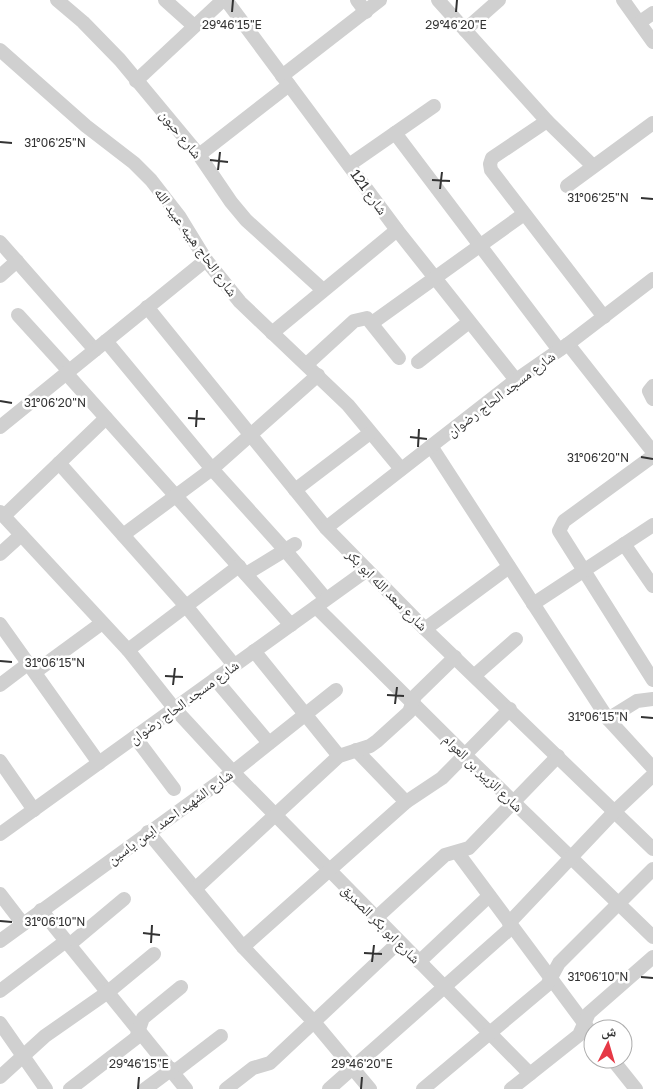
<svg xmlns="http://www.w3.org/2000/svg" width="653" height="1089" font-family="'Golos Text','Noto Naskh Arabic',sans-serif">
<rect width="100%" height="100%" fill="#fff"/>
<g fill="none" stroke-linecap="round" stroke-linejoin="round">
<!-- street -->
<g stroke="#d0d0d0" stroke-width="14">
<polyline points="57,0 83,22 120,60 199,155 231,202 246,220 323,290"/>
<polyline points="165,0 194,26"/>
<polyline points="226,0 397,230 516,380"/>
<polyline points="357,0 366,12"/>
<polyline points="438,0 547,121 593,166"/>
<polyline points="623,0 653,42"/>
<polyline points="640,22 653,13"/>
<polyline points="465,30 499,0"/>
<polyline points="0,50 86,126 134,163 151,180 179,216 206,260 240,302 348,405 401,469"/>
<polyline points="282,76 380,0"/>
<polyline points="136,81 223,0"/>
<polyline points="547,121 492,158 490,164 491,170 604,317"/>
<polyline points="395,133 559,350"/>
<polyline points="199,155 289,85"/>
<polyline points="349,165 434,106"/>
<polyline points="567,186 653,123"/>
<polyline points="0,242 95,350"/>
<polyline points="0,276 17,261"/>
<polyline points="147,307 326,528 425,629 653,849"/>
<polyline points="18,315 69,371"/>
<polyline points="372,323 524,214"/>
<polyline points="272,333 397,230"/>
<polyline points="106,341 212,469 285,550 326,599"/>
<polyline points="568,344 653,452"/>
<polyline points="418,362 469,322"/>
<polyline points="307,364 354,321 367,318 399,358"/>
<polyline points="66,373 291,625"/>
<polyline points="653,386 649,391 653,399"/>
<polyline points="0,427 206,260"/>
<polyline points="431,446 608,719 653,768"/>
<polyline points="653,456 564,521 559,531 653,680"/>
<polyline points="59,463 186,606 234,665"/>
<polyline points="295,490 370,433"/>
<polyline points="0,512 128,650 174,708 233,772 530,1074"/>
<polyline points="4,516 106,418"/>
<polyline points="326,528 516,380 568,344 653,279"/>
<polyline points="123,535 212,469 318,375"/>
<polyline points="624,544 653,586"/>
<polyline points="0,554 21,535"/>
<polyline points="246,574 295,544"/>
<polyline points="533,604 653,525"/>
<polyline points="316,607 465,755 653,937"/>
<polyline points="0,624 99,763"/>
<polyline points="425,629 509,567"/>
<polyline points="128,650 239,566"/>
<polyline points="254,651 339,756"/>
<polyline points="35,672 102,623"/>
<polyline points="475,675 516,639"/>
<polyline points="215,679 269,743"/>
<polyline points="0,685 29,663"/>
<polyline points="608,719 637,701 653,699"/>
<polyline points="135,737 174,789"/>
<polyline points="356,750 406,802"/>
<polyline points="0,761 34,810"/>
<polyline points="148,832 243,947 314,1022 370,1089"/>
<polyline points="0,834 367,570"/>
<polyline points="457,852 593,1035"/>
<polyline points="195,889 339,756 370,746 377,741 409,712 415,696 455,657"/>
<polyline points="0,894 23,924"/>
<polyline points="41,910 186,1089"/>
<polyline points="376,918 445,855 469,848 558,756"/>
<polyline points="509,923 615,811 653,775"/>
<polyline points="0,941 233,772 336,690"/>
<polyline points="69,945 124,899"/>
<polyline points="243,947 406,802 442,778 510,709"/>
<polyline points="419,962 489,896"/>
<polyline points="0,991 66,941"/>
<polyline points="0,1023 46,1089"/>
<polyline points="612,1059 636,1089"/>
<polyline points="174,1072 221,1036"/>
<polyline points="0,1077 45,1036 108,992 154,954"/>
<polyline points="70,1089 136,1038 143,1018 181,987"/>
<polyline points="145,1089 172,1069"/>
<polyline points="226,1089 253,1068 270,1063 399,942"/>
<polyline points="329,1089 512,927"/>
<polyline points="423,1089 547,985 559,963 653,869"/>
<polyline points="511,1089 579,1035 589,1013 653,957"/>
</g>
</g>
<!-- ticks -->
<path fill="none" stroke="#333" stroke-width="2" d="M232,12l1,-12M456,12l1,-12M0,142l12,1M210,160l18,2M218,170l2,-18M432,180l18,1M440,189l2,-17M641,198l12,1M0,401l12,2M188,418l17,1M196,427l1,-17M410,437l17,2M418,447l1,-18M641,457l12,2M0,661l12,1M165,676l18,1M173,685l2,-17M387,695l17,1M395,704l2,-17M641,717l12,1M0,921l12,1M143,933l17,2M151,943l1,-18M364,953l18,1M372,962l2,-17M641,977l12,1M138,1089l1,-12M361,1089l1,-12"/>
<g text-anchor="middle" stroke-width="5" stroke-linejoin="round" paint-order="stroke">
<!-- street labels -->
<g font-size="14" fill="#333" stroke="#fff">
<text transform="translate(181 134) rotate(51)" y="5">شارع حبون</text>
<text transform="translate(369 192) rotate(54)" y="5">شارع 121</text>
<text transform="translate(196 242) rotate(54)" y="5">شارع الحاج هيبه عبيد الله</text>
<text transform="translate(501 394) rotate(-37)" y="5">شارع مسجد الحاج رضوان</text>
<text transform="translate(387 590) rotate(45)" y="5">شارع سعد الله ابو بكر</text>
<text transform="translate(184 702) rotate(-36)" y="5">شارع مسجد الحاج رضوان</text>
<text transform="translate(483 773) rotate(44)" y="5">شارع الزبير بن العوام</text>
<text transform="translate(170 817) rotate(-36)" y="5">شارع الشهيد احمد ايمن ياسين</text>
<text transform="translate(381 924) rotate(45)" y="5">شارع ابو بكر الصديق</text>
</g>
</g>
<g font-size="12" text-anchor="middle" fill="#333" stroke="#fff" stroke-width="5" stroke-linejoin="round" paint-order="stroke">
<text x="232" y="29">29°46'15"E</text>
<text x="456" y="29">29°46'20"E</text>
<text x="55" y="147">31°06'25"N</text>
<text x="598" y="202">31°06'25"N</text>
<text x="55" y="407">31°06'20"N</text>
<text x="598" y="462">31°06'20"N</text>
<text x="55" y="667">31°06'15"N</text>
<text x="598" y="721">31°06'15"N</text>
<text x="55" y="926">31°06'10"N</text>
<text x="598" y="981">31°06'10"N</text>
<text x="139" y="1068">29°46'15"E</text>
<text x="362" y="1068">29°46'20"E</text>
</g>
<!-- north arrow -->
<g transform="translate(608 1044) rotate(5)"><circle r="24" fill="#ffffff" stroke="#adadad"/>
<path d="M0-4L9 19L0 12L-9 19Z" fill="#e63946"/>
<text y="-8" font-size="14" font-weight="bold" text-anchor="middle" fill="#333333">ش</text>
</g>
</svg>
